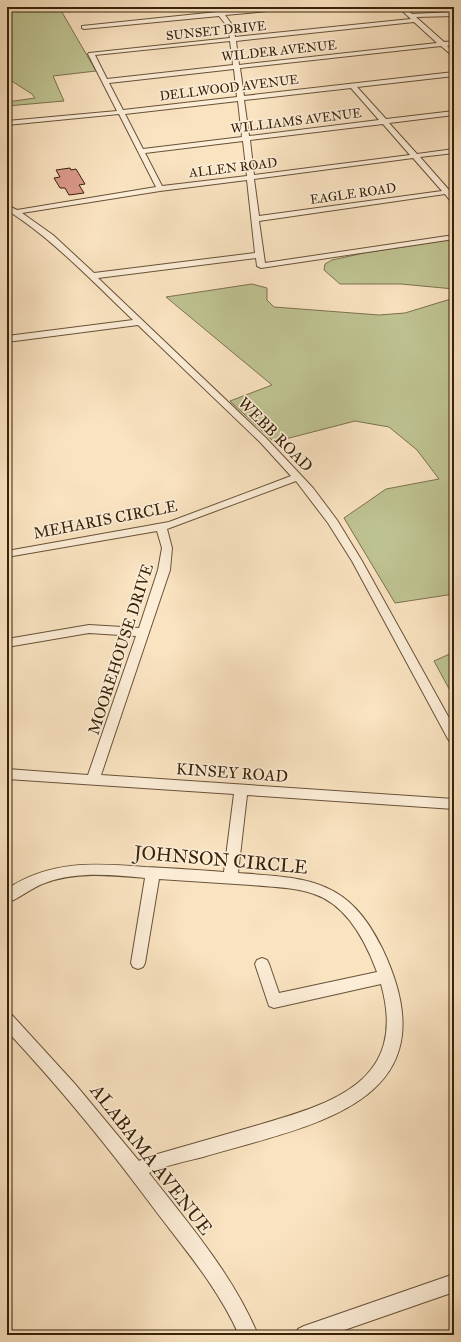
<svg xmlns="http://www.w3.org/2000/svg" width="461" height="1342" font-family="'IM FELL Great Primer',serif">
<rect width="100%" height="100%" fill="#fae3c1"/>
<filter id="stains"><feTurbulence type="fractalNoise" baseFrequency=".005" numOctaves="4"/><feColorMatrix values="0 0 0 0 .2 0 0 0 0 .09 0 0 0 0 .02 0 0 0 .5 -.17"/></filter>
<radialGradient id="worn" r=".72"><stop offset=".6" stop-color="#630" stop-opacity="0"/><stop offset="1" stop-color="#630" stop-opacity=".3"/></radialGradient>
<!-- green -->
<g fill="#bfc392" stroke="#7b724e">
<polygon points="7,7 13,7 17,11 59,7 96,71 53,76 64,101 7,106 7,102 35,98 32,94 7,78"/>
<polygon points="454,239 454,289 401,284 340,284 324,270 325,264 332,260 364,253"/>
<polygon points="252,284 267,288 267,300 274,307 379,315 405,313 454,298 454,594 395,603 344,518 386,489 439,479 417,450 389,427 355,421 274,442 230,401 272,385 166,297"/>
<polygon points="454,652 454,698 434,661"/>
</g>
<!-- building -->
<polygon fill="#db998a" stroke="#37220a" points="70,168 71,170 76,169 85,184 79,185 84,193 69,195 65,188 60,188 54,178 60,177 56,170"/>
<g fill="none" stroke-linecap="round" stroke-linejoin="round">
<!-- minor casing -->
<g stroke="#685238" stroke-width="2">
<g id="minor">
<path d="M18,7h32c-7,4 -25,4 -32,0z"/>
<path d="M213,7h6l3,5 51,-5h20l-3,2 -65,6 8,11 2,11 176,-18 -13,-12h6l8,7 42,-2v4l-38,1 28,25 10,-1v4l-7,1 7,6v5l-13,-11 -201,22 4,28 210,-24v4l-97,11 29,32 68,-8v4l-65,8 28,31 37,-5v4l-34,4 29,33 5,-1v4h-2l2,2v7h-3l-6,-8 -186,27 6,42 189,-28v4l-193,29 -4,-2 -1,-8 -158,20 168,160 47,50 24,32 25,41 92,166v17l-4,-2 -2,-3 -96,-178 -24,-38 -32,-42 -129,48 5,19 -2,22 -69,205 353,24v10l-207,-14 -9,78c69,5 110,5 144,75 74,155 -67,176 -179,209 -15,4 -41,9 -54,16 40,51 84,102 109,162h-19c-20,-45 -51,-82 -81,-121 -47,-64 -97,-125 -151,-183v-18l5,2 63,69 64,77 8,-4c36,-10 72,-21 108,-31 75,-22 154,-43 126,-142l-107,24 -5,-2 -14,-42 2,-4 5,-2 5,2 2,4 10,29 98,-21c-11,-30 -30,-67 -63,-78 -20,-7 -42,-7 -63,-9 -31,-2 -62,-4 -92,-6l-14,84 -2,4 -5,2 -5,-2 -2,-4 14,-85c-33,-3 -68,-7 -100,5 -14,5 -25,15 -38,20v-14c43,-29 89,-26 138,-22 26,1 53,3 79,5l10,-78 -227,-15v-10l81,6 48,-139 -47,-3 -82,14v-8l82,-14 50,3 19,-58 4,-22 -5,-17 -150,26v-6l162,-29 122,-46 -31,-34 -122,-117 -131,17v-6l126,-16c-40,-38 -79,-80 -126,-110v-5l10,5 139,-23 -37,-73 -112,11v-4l110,-10 -29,-57 1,-1 141,-15 -3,-12 -8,-10 -135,13 -2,-1v-2l135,-14zM414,22l23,21 -198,22 -3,-24zM230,41l3,24 -126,14 -12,-24zM234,69l3,28 -114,13 -14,-27zM351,88l28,32 -130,16 -5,-36zM238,101l4,36 -99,12 -18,-35zM383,124l27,31 -156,20 -4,-35zM243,141l4,35 -85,10 -17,-33zM413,158l29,33 -183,25 -5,-37zM247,180l8,73 -161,20 -41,-38 -31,-22 138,-22z"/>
<polygon points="454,1274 454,1292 330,1335 295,1335 298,1329 304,1326"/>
</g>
</g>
<!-- minor -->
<use href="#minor" fill="#fcedd7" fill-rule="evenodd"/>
</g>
<g text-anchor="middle" stroke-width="3.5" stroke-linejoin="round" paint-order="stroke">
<!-- far-street labels -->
<g font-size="13" fill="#37220a" stroke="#fcedd7">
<text transform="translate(216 30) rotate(-6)" y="5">SUNSET DRIVE</text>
<text transform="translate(279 50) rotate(-6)" y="5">WILDER AVENUE</text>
<text transform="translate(229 87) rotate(-7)" y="5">DELLWOOD AVENUE</text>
<text transform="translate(296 120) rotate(-7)" y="5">WILLIAMS AVENUE</text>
<text transform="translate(233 167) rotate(-7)" y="5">ALLEN ROAD</text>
<text transform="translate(353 193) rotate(-8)" y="5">EAGLE ROAD</text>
</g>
<!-- street labels -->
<g font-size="16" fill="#37220a" stroke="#fcedd7">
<text transform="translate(276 434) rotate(45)" y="6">WEBB ROAD</text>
<text transform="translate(105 519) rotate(-11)" y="6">MEHARIS CIRCLE</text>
<text transform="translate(120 649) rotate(-72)" y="6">MOOREHOUSE DRIVE</text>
<text transform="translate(232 772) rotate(4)" y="6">KINSEY ROAD</text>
</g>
<!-- near-street labels -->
<g font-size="19" fill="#37220a" stroke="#fcedd7">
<text transform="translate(221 859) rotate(5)" y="7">JOHNSON CIRCLE</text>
<text transform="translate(152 1159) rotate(52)" y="7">ALABAMA AVENUE</text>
</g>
</g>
<!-- margin -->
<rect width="461" height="1342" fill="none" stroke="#fae3c1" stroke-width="24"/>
<rect x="8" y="8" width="445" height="1326" fill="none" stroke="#37220a" stroke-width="2"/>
<rect x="12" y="12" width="437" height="1318" fill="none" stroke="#37220a"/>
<rect width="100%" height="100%" filter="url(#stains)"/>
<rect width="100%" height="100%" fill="url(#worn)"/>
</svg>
